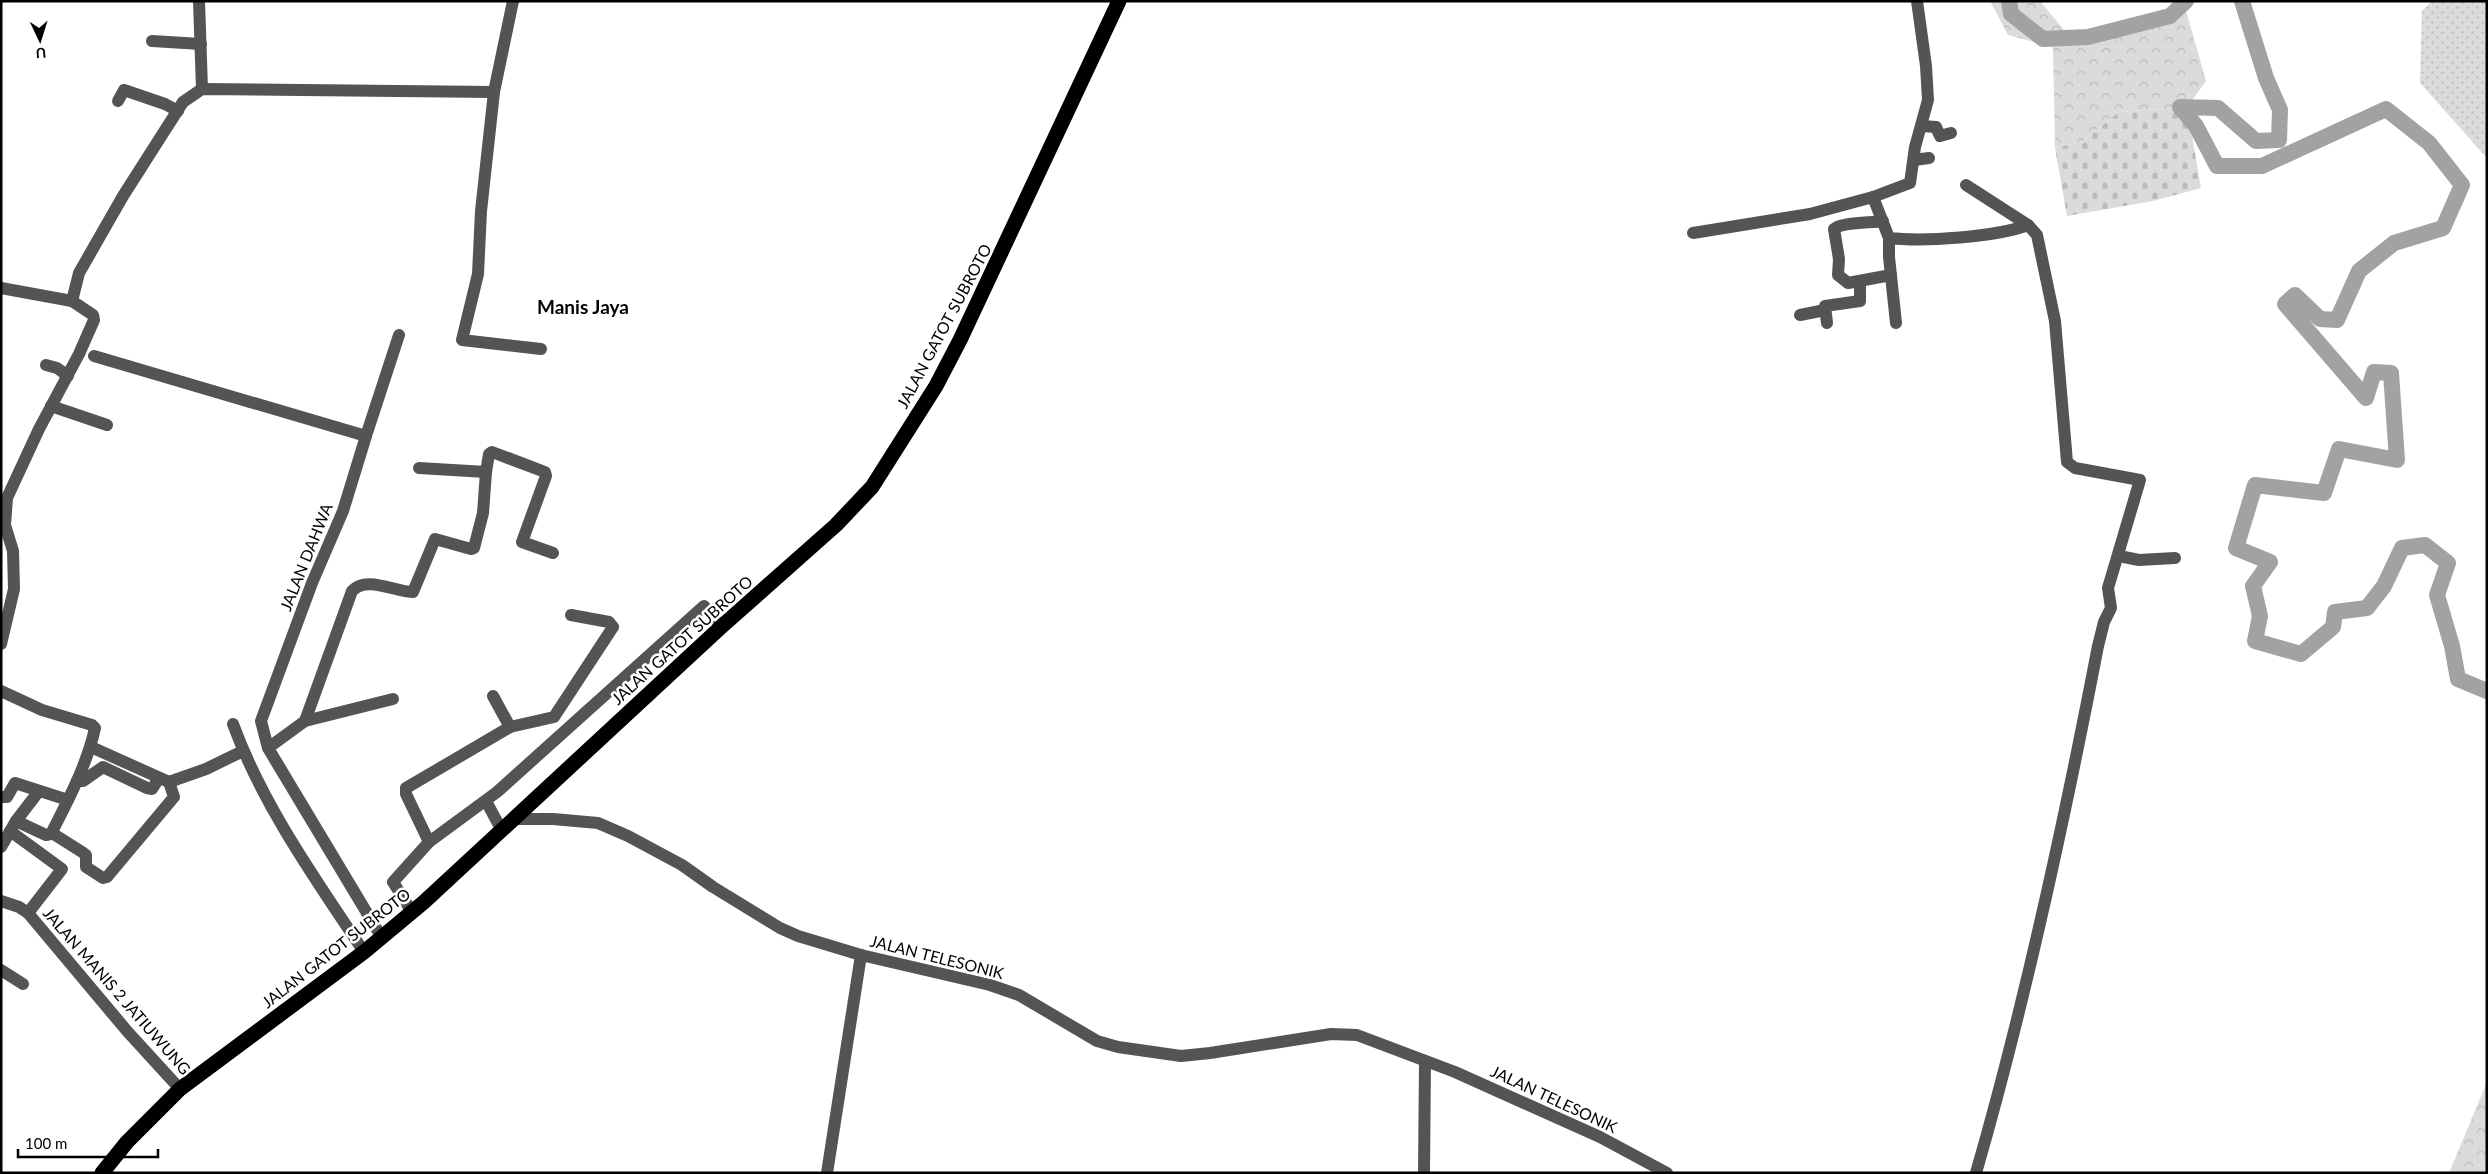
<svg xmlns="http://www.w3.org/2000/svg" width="2488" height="1174" font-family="Lato,sans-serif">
<defs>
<pattern id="grass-dots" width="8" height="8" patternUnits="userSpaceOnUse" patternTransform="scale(1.25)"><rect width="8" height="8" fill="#dbdbdb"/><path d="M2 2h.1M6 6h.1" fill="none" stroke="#bababa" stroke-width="1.8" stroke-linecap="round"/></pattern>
<pattern id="forest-crowns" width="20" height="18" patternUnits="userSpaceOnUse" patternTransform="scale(1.25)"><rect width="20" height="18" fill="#dbdbdb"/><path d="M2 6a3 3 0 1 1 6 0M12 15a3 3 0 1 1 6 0" fill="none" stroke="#bababa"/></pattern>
<pattern id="cemetery-stones" width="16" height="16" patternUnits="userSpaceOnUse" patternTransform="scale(1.25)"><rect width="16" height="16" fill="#dbdbdb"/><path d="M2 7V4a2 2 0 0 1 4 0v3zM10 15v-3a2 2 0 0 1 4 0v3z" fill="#bababa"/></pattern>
</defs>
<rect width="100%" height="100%" fill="#fff"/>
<!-- grass -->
<polygon fill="url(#grass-dots)" points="2432,1 2487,1 2487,158 2420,83 2422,11"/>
<!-- forest -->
<g fill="url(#forest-crowns)">
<polygon points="1990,1 2040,1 2069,36 2185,7 2206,81 2187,107 2119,112 2081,142 2055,148 2053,47 2008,35"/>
<polygon points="2487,1082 2487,1173 2449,1173"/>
</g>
<!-- cemetery -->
<polygon fill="url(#cemetery-stones)" points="2187,107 2201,188 2153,201 2067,216 2055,148 2081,142 2119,112"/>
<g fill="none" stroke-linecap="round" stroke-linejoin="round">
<!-- river -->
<g stroke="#a2a2a2" stroke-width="16">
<polyline points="2009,1 2011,14 2043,39 2088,37 2170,16 2186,1"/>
<polyline points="2242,1 2266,78 2280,110 2279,140 2256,141 2218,108 2180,107 2196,126 2217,166 2262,166 2386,109 2429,143 2462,185 2443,228 2394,243 2359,271 2337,320 2320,319 2295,295 2285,304 2366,398 2374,372 2391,373 2397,460 2339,449 2324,493 2255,485 2236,548 2270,562 2253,586 2260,616 2255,641 2301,654 2333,627 2335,612 2367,608 2384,586 2402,548 2425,545 2448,563 2437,595 2452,646 2458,679 2487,691"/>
</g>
<!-- minor -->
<g stroke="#545454" stroke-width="12">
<polyline points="199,1 202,89"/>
<polyline points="513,1 494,92 481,211 478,274 462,340 541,349"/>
<polyline points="152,41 201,44"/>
<polyline points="118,101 124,90 165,104 178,111"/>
<polyline points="1922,126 1936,127 1940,136 1951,133"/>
<polyline points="1914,160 1929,158"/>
<path d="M1966,185l62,40 9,10 18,86 12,141 8,6 65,12 -32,108 3,20 -7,14 -6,24c-34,177 -72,354 -122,527"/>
<path d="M1873,197l16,41c36,4 106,-1 139,-13"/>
<path d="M1883,221c-12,2 -42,1 -49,8l5,30 -1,16 10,8 43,-8"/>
<polyline points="1693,233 1810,214 1873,197 1910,183 1915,147 1928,100 1926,66 1917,1"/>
<polyline points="1889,238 1889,257 1896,323"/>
<polyline points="1,288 72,301 93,315 94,320 79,354 39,429 7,498 5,525 13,551 14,589 1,644"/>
<polyline points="72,301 79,273 123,196 183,102 202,89 494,92"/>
<polyline points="1800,315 1825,310"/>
<polyline points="1827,323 1825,306 1860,301 1860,281"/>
<polyline points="94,356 366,436 343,511 312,583 261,721 268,748 382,938"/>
<polyline points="46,365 57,368 68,376"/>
<polyline points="51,406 107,425"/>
<polyline points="366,436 399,335"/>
<polyline points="486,472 489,454 492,452 545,472 546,476 522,542 553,553"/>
<polyline points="2119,556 2139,560 2175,558"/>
<path d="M1,691l41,19 50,15 3,3c-8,37 -27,72 -44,106l-5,1 -30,-14"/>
<polyline points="493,696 510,727"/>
<path d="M305,721l47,-130c14,-16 43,1 61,1l22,-53 36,10 3,-1 9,-35 3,-41 -67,-4"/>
<path d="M233,724c30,82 83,156 131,228"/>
<polyline points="268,748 305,721 393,699"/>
<polyline points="77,781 83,781 103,767 147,788 152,789 159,778"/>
<polyline points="169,782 206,769 243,751"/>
<polyline points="1,797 7,797 15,783 68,800"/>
<polyline points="486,801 501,829"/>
<polyline points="513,819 553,819 598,823 628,836 682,865 713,887 780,928 798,936 861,955 990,985 1019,995 1097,1041 1118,1047 1181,1056 1210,1053 1331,1034 1357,1035 1455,1072 1600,1137 1667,1173"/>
<polyline points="10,831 62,869 28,913"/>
<polyline points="52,833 82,852 86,855 86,867 103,878 107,877 174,797 169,782 91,747"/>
<polyline points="429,842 406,794 406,788 510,727 554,717 613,627 609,622 571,615"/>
<polyline points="1,847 16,821 39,791"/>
<polyline points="1,901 19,907 28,913 127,1031 180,1089"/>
<polyline points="412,912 393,882 429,842 497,792 704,606 721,627"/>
<polyline points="1,970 23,984"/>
<polyline points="827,1173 861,955"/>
<polyline points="1424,1173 1425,1061"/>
</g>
<!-- highway -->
<polyline stroke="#000" stroke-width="15" points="102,1173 127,1142 180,1089 364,952 424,902 721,627 836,525 872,487 936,386 960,340 1119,1"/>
</g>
<g text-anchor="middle" stroke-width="5" stroke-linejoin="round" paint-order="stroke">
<!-- street labels -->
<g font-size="16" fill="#000" stroke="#fff">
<text transform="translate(944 326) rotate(-62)" y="6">JALAN GATOT SUBROTO</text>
<text transform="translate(306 557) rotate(-68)" y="6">JALAN DAHWA</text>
<text transform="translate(682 640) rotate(-42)" y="6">JALAN GATOT SUBROTO</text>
<text transform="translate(336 948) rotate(-38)" y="6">JALAN GATOT SUBROTO</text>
<text transform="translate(937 957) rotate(14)" y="6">JALAN TELESONIK</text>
<text transform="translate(117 991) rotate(49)" y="6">JALAN MANIS 2 JATIUWUNG</text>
<text transform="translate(1554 1099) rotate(25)" y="6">JALAN TELESONIK</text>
</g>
<!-- quarter labels -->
<g font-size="19" font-weight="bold" fill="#000" stroke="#fff">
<text x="583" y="314">Manis Jaya</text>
</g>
</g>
<!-- border -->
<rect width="2488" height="1174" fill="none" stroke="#000000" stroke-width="5"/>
<!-- north arrow -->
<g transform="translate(40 40) rotate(176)" stroke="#ffffff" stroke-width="4" paint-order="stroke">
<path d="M0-4L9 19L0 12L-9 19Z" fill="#000000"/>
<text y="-8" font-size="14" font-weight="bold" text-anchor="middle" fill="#000000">U</text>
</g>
<!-- scale -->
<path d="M18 1149v8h140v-8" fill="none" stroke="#000000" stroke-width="2.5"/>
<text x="25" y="1149" font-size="15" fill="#000000" stroke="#ffffff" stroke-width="4" paint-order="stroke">100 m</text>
</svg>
